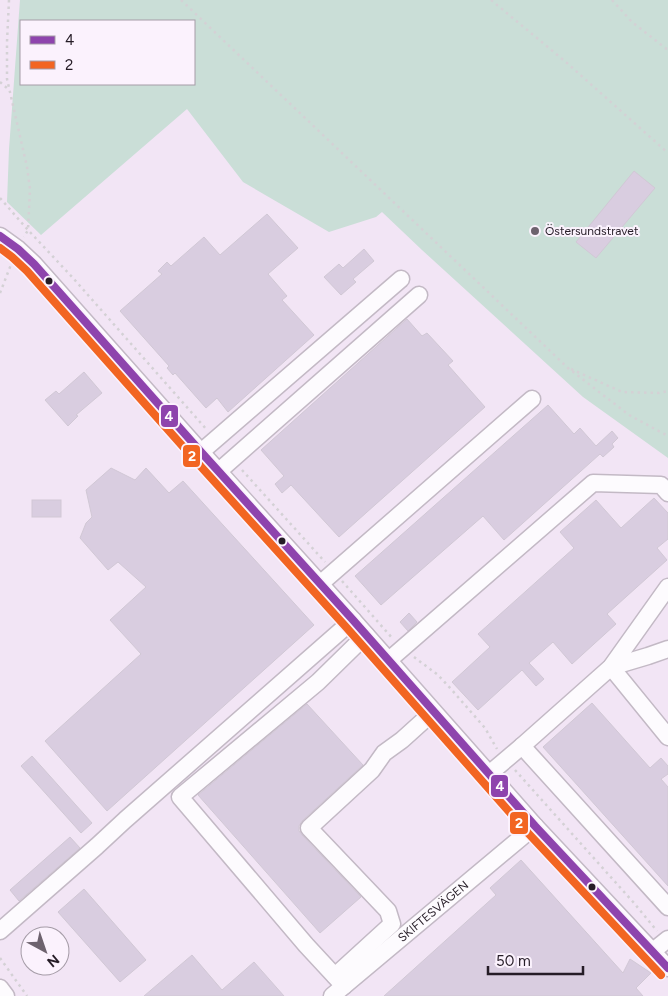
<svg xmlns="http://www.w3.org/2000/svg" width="668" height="996" font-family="Figtree,sans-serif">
<rect width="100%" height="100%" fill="#f2e5f5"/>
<!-- green -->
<path fill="#caded7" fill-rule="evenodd" d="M20,0h648v458l-85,-61 -161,-147 -40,-38 -6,5 -47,15 -86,-50 -56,-73 -146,126 -34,-33 2,-53zM21,21h173v63h-173z"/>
<!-- building -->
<g fill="#d9cde0" stroke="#d1c8d5">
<polygon points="634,171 655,188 596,258 576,242"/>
<polygon points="267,214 298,248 268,274 287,296 282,300 314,335 228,412 217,398 206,408 175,373 173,375 167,368 169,366 120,311 162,274 158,271 167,262 171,266 204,237 220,255"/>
<polygon points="364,249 374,261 353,279 356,282 341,295 324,277 339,264 343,268"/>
<polygon points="407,319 422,336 427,333 453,361 448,365 485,407 339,537 291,485 282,493 275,484 284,476 261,450"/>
<polygon points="84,372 102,393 76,415 78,416 68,426 45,400 56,391 59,394"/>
<polygon points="548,405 574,434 580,428 596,446 612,431 618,438 612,444 614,447 603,457 600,454 504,540 483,516 381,605 355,576"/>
<polygon points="111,468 135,480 146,468 169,493 183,481 314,625 107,811 45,741 141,654 110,620 146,587 118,562 108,570 80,538 86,523 92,517 86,490"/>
<polygon points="654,498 668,513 668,539 657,548 667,560 607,614 616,624 572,664 553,642 529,663 544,679 536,686 522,670 478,710 452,682 490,647 478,634 574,548 560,532 596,500 621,528"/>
<rect x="32" y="500" width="29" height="17"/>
<polygon points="409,613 417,622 408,631 400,622"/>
<polygon points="592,703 650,768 661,758 668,766 668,774 661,779 668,787 668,886 543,747"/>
<polygon points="307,704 363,765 302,821 299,826 299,831 302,835 361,897 320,933 198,795"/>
<polygon points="32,756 92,823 81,833 21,766"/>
<polygon points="70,837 80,848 19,901 10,890"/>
<polygon points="521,860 623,973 630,959 651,973 636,988 643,996 384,996 496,895 490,888"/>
<polygon points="84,889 146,960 120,982 58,912"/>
<polygon points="192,955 222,990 254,962 284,996 144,996"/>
</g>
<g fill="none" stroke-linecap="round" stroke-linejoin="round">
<!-- minor casing -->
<g stroke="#c3b9c5" stroke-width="19">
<g id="minor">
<polyline points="0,236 18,249 34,264 201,452 353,620 535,826 668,968"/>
<polyline points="201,452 401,279"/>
<polyline points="219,471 419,295"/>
<polyline points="320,584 532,399"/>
<polyline points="668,649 648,656 611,667 668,737"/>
<polyline points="389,660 593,483 661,485 668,493"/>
<polyline points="522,746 668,907"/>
<polyline points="489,774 522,746 611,667 668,587"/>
<polyline points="0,931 97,846 125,820 353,620"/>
<polyline points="653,951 668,939"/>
<polyline points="335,976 392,924 388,911 309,828 372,770 384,753 402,740 433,712"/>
<polyline points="344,986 306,945 180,797 318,682 366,635"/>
<polyline points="0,988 6,996"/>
<path id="s1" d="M332,996l203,-170"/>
</g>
</g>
<!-- path -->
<g stroke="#d4d1d5" stroke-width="2.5" stroke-dasharray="2.5 4" stroke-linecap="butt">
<polyline points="9,0 7,42 7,79 27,167 30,189 28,230 24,237"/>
<polyline points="181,0 568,368 629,415 668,436"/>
<polyline points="491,0 567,63 668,153"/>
<polyline points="612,0 632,22 668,50"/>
<polyline points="0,82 8,89"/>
<polyline points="0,198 28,230 73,278 207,430"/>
<polyline points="0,293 12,262"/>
<polyline points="571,369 622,392 658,393 668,391"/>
<polyline points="242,470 325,562"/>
<polyline points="342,581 393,639"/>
<polyline points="414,657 438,675 451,689 485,728 497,749"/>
<polyline points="515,770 634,903 657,931"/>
<polyline points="0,958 27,996"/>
</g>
<!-- minor -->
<use href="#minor" stroke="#fdfbfe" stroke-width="16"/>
<!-- bus-1 casing -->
<g stroke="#fbf2fd" stroke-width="11">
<polyline id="bus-1" points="0,236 18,249 34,264 201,452 353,620 535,826 668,968"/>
</g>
<!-- bus-2 casing -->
<g stroke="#fbf2fd" stroke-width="11">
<polyline id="bus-2" points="0,248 12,257 27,271 194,459 346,627 528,833 661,975"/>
</g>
<!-- bus-1 -->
<use href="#bus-1" stroke="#8e44ad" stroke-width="8"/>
<!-- bus-2 -->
<use href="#bus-2" stroke="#f26522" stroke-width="8"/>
</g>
<!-- markers -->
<circle fill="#6d626e" stroke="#fbf2fd" stroke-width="2" cx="535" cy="231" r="5"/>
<g fill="#251c26" stroke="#fbf2fd" stroke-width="2">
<circle cx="49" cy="281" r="4.5"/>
<circle cx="282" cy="541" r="4.5"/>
<circle cx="592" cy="887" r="4.5"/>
</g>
<g text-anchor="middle" stroke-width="4" stroke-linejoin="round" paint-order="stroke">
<!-- poi labels -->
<g font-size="12" fill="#251c26" stroke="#fbf2fd" text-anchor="start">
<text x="545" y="235">Östersundstravet</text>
</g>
<!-- street labels -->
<g font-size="12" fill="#251c26" stroke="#fbf2fd">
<text dy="4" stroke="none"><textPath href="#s1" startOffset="132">SKIFTESVÄGEN</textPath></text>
</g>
</g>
<g stroke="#fbf2fd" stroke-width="2">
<rect x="160" y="404" width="19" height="24" rx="5" fill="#8e44ad"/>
<rect x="182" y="444" width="19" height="24" rx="5" fill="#f26522"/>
<rect x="490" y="774" width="19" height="24" rx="5" fill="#8e44ad"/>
<rect x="509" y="811" width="20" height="24" rx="5" fill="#f26522"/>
</g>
<g font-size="14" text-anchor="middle" font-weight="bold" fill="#fff">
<text x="169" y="421">4</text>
<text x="192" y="461">2</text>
<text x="500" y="791">4</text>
<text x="519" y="828">2</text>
</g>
<!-- legend -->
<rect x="20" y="20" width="175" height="65" fill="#fbf2fd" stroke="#a59ca7"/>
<rect x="30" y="36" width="25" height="8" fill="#8e44ad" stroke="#a59ca7"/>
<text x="65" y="45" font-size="15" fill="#251c26">4</text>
<rect x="30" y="61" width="25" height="8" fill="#f26522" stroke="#a59ca7"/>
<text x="65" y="70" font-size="15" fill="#251c26">2</text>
<!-- north arrow -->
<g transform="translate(45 951) rotate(140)"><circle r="24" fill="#fbf2fd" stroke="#a59ca7"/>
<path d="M0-4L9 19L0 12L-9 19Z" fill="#6d626e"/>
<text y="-8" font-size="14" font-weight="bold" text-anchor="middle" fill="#251c26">N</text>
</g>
<!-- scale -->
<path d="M488 966v8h95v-8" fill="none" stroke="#251c26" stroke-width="2.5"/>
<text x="496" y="966" font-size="15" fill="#251c26" stroke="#fbf2fd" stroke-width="4" paint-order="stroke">50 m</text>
</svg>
